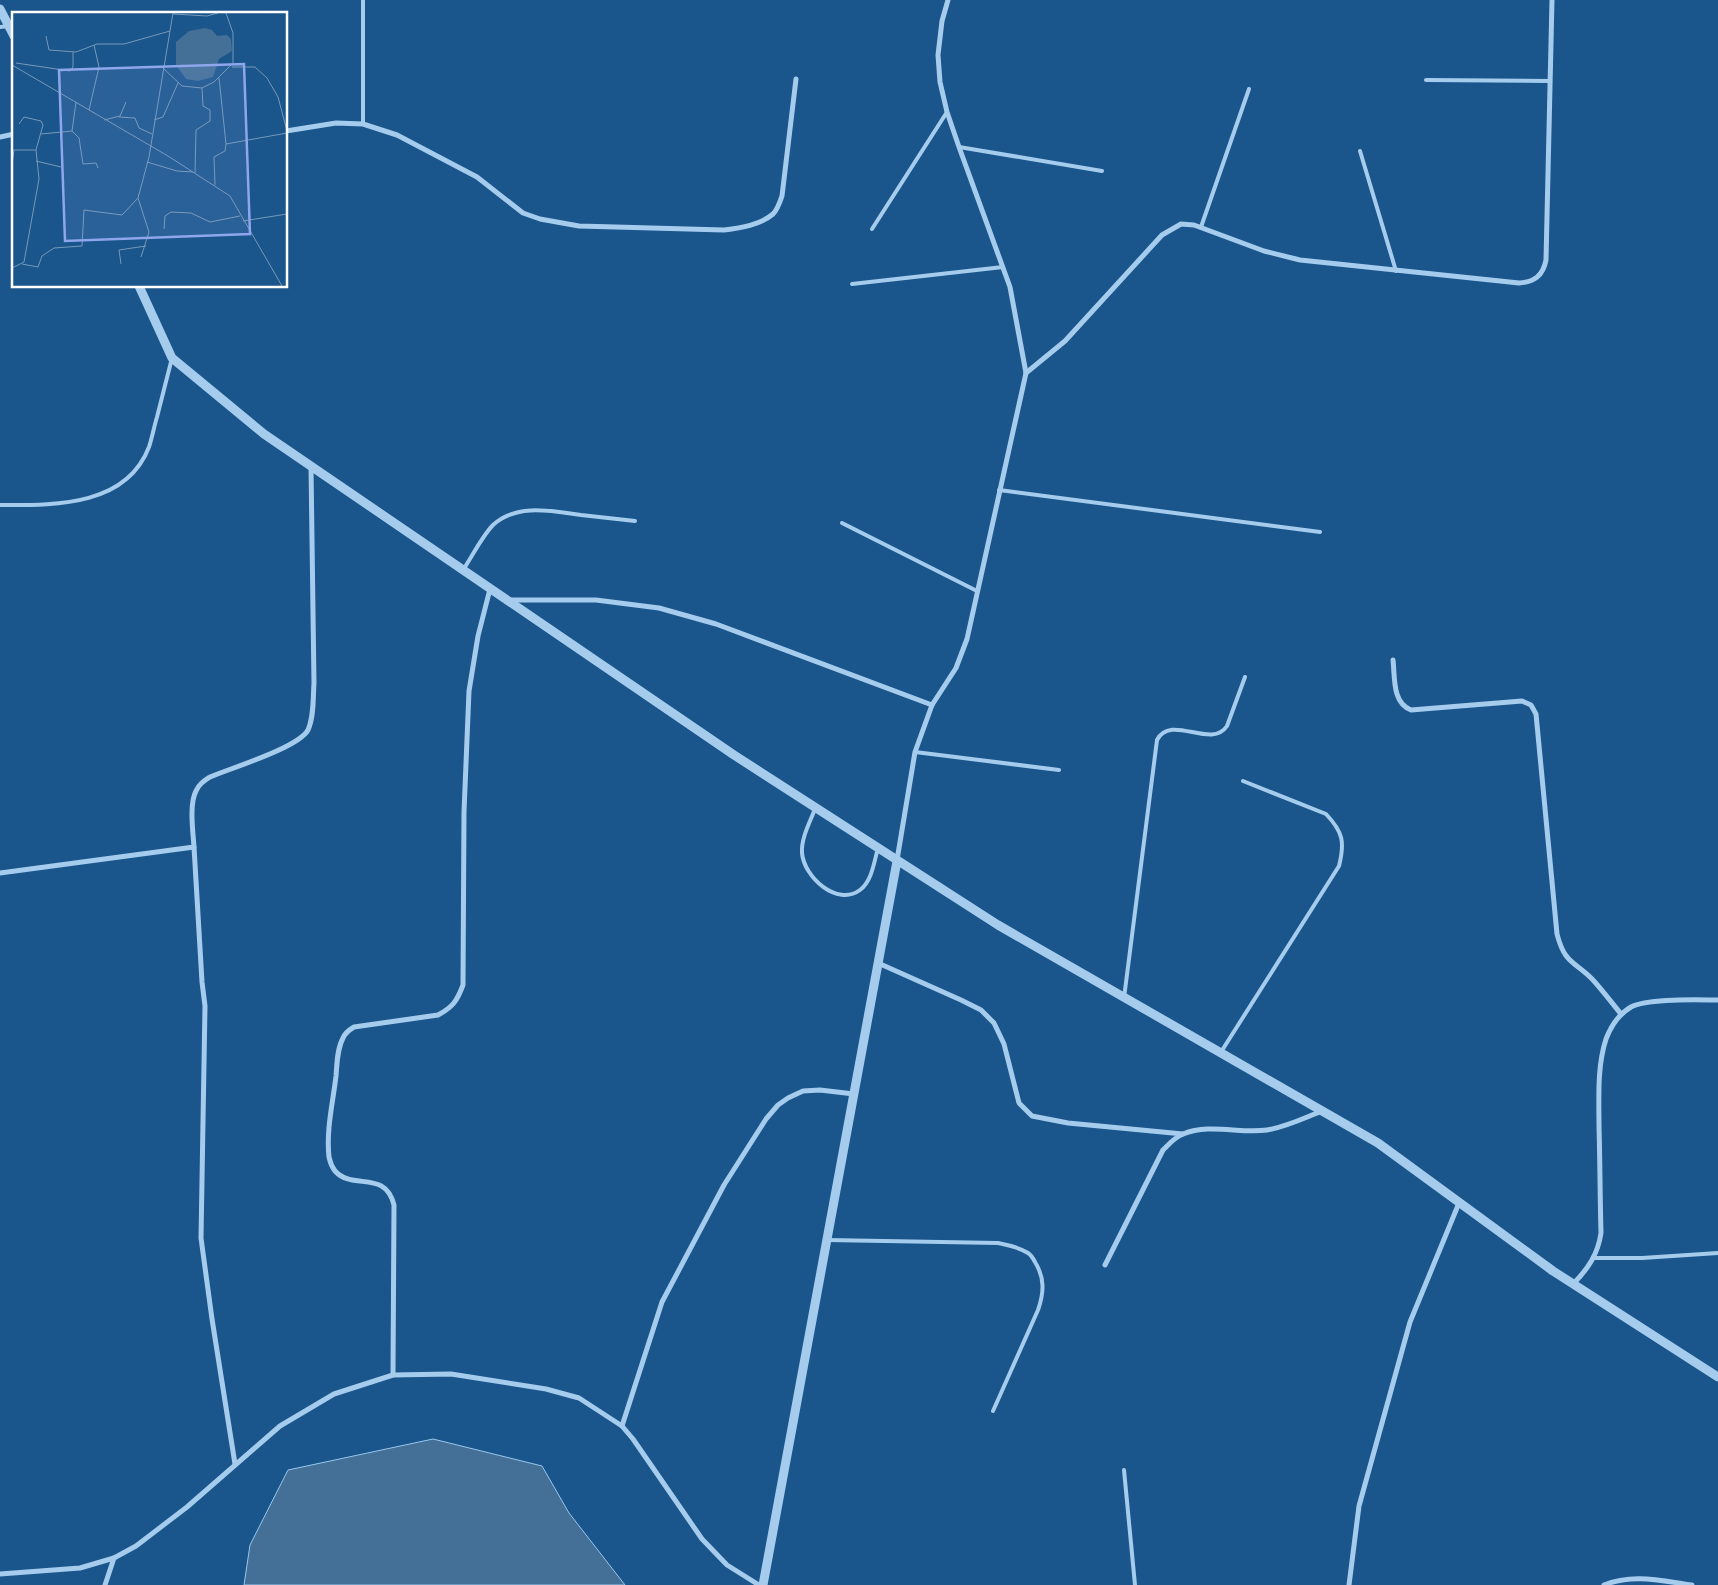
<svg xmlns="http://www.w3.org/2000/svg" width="1718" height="1585" font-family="'Space Grotesk',sans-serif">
<rect width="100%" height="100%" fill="#1a558b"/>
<!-- water -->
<polygon fill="#446f96" stroke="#98c8ef" points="433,1439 542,1466 569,1513 625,1585 244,1585 250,1545 288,1470"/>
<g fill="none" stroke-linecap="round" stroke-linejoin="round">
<!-- service -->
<g stroke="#a5cced" stroke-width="4">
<polyline points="363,0 363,124"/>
<polyline points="0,27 9,26"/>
<polyline points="1426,80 1550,81"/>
<polyline points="959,147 1102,171"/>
<polyline points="1360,151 1396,271"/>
<polyline points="1201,227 1249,89"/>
<polyline points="872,229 947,112"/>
<polyline points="852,284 1003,267"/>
<polyline points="999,490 1320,532"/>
<path d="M0,505c54,0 126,2 149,-58 3,-9 5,-20 8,-30 5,-19 10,-39 15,-59"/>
<polyline points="842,523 977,591"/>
<path d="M463,570c8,-12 20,-35 30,-45 24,-22 59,-14 88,-10 18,2 36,4 54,6"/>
<polyline points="915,752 1059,770"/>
<path d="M815,809c-5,13 -14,29 -13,44 2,24 35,54 58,37 12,-9 14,-28 18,-42"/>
<path d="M1124,998l33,-258c14,-27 54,10 70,-14l18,-49"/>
<path d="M1221,1052l118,-186c6,-24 4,-34 -13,-52l-83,-33"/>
<path d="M827,1240l171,3c10,2 21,4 30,10 3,2 5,5 7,9 10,16 9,31 3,48l-45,101"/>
<polyline points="1594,1258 1642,1258 1718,1253"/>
<polyline points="1124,1470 1135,1585"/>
</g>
<!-- minor -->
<g stroke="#a5cced" stroke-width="5">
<path d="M286,131l50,-8 27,1 34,11 80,42 46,36 17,6 39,7 145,4c17,-2 36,-5 49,-16 4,-4 7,-12 9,-18l14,-117"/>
<polyline points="0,137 14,134"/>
<path d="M1026,373l39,-32 97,-106 19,-11 13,1 70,26 36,9 219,23c15,-1 24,-7 27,-23l6,-260"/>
<polyline points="509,600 596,600 659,608 716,624 932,705"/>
<path d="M1393,660c2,17 -1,43 18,50l111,-9 9,4 5,9 21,220c8,31 18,27 36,46 10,11 19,23 28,34"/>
<polyline points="194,847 202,982 205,1006 201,1238 212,1319 235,1464"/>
<polyline points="897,860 915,752 932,705 956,668 967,639 1026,373 1010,287 959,147 947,112 940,82 938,55 942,21 948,0"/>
<path d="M0,873l194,-26c-1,-15 -5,-43 2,-56 3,-7 8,-10 14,-14 21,-9 88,-29 98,-47 6,-13 5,-33 6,-47l-3,-216"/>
<polyline points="878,963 961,1000 981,1010 994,1023 1004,1044 1019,1103 1032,1116 1068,1123 1183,1134"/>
<path d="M1105,1265l58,-115c6,-6 12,-13 20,-16 27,-11 57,0 84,-4 19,-3 37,-12 55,-19"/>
<path d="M1573,1284c15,-15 25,-30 28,-51 -1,-36 -1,-72 -2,-107 0,-29 -2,-59 7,-87 5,-13 13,-25 25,-32 17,-9 67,-7 87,-7"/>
<path d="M393,1375l1,-170c-9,-36 -41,-14 -59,-34 -3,-4 -5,-9 -6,-14 -3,-27 4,-55 7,-81 1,-12 1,-27 7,-38 2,-5 6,-8 11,-11l84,-12c15,-8 19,-14 25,-30l1,-173 5,-121 9,-55 12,-47"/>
<polyline points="622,1426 662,1302 724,1185 766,1119 778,1105 788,1098 803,1091 820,1090 854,1094"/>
<polyline points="0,1574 80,1568 114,1558"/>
<polyline points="105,1585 114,1558 136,1546 187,1507 280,1426 334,1394 393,1375 451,1374 546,1389 579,1398 622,1426 633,1439 702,1539 727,1565 759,1585"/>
<polyline points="1349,1585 1359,1506 1410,1322 1459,1203"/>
<path d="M1604,1585c29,-12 58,-4 88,0"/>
</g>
<!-- tertiary -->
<g stroke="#a5cced" stroke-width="9">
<polyline points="0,9 14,36"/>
<polyline points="139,286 172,358 264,434 734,755 998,925 1378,1143 1553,1271 1718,1377"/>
<polyline points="763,1585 897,861"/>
</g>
</g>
<!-- overview -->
<g transform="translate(12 12)">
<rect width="275" height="275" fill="#1a558b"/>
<path d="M193,16l7,2 5,6 10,-1 4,4 1,12 -13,8 -6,18 -15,4 -12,-2 -10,-14v-23l13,-11z" fill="#446f96"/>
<path fill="none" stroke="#7699b9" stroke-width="1" d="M161,2l34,2 11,-3M34,24l3,14 27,2 21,-8h27l46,-13M4,51l54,8 3,-4v-15M0,53l156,91 62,40 52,90M150,55l20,19 20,2 12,-6 19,-19v-30l-7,-20M220,55h23l12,11 11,19 9,34M207,66l7,66M77,98l10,-43 -5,-22M107,105l16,1 4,10 13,6M92,108l16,-4 6,-14M142,108l9,-3 15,-34M60,119l7,7 4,26 13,-1 2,5M29,122l31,-3 4,-29M24,149l25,6M135,150l30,9 16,1M0,153l2,-15h22M183,161l1,-43 14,-9v-11l-7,-4 -1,-18M203,173l-1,-28 11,-6 1,-7 61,-11M231,209l44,-7M152,217l1,-13 6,-4 20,1 19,9 30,-6M129,245l8,-25 -11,-34 11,-41 24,-144M10,252l16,3 4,-11 12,-8 28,-2 2,-36 38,5 16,-17M109,252l-2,-14 27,-4M0,256l12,-6 15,-83 -3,-29 7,-25 -2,-4 -17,-4 -5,7"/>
<path fill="#8ea6ec" fill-opacity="0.15" stroke="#8ea6ec" stroke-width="2.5" d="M232,52l6,170 -185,7 -6,-171z"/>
<rect width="275" height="275" fill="none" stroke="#fff" stroke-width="2.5"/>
</g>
</svg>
